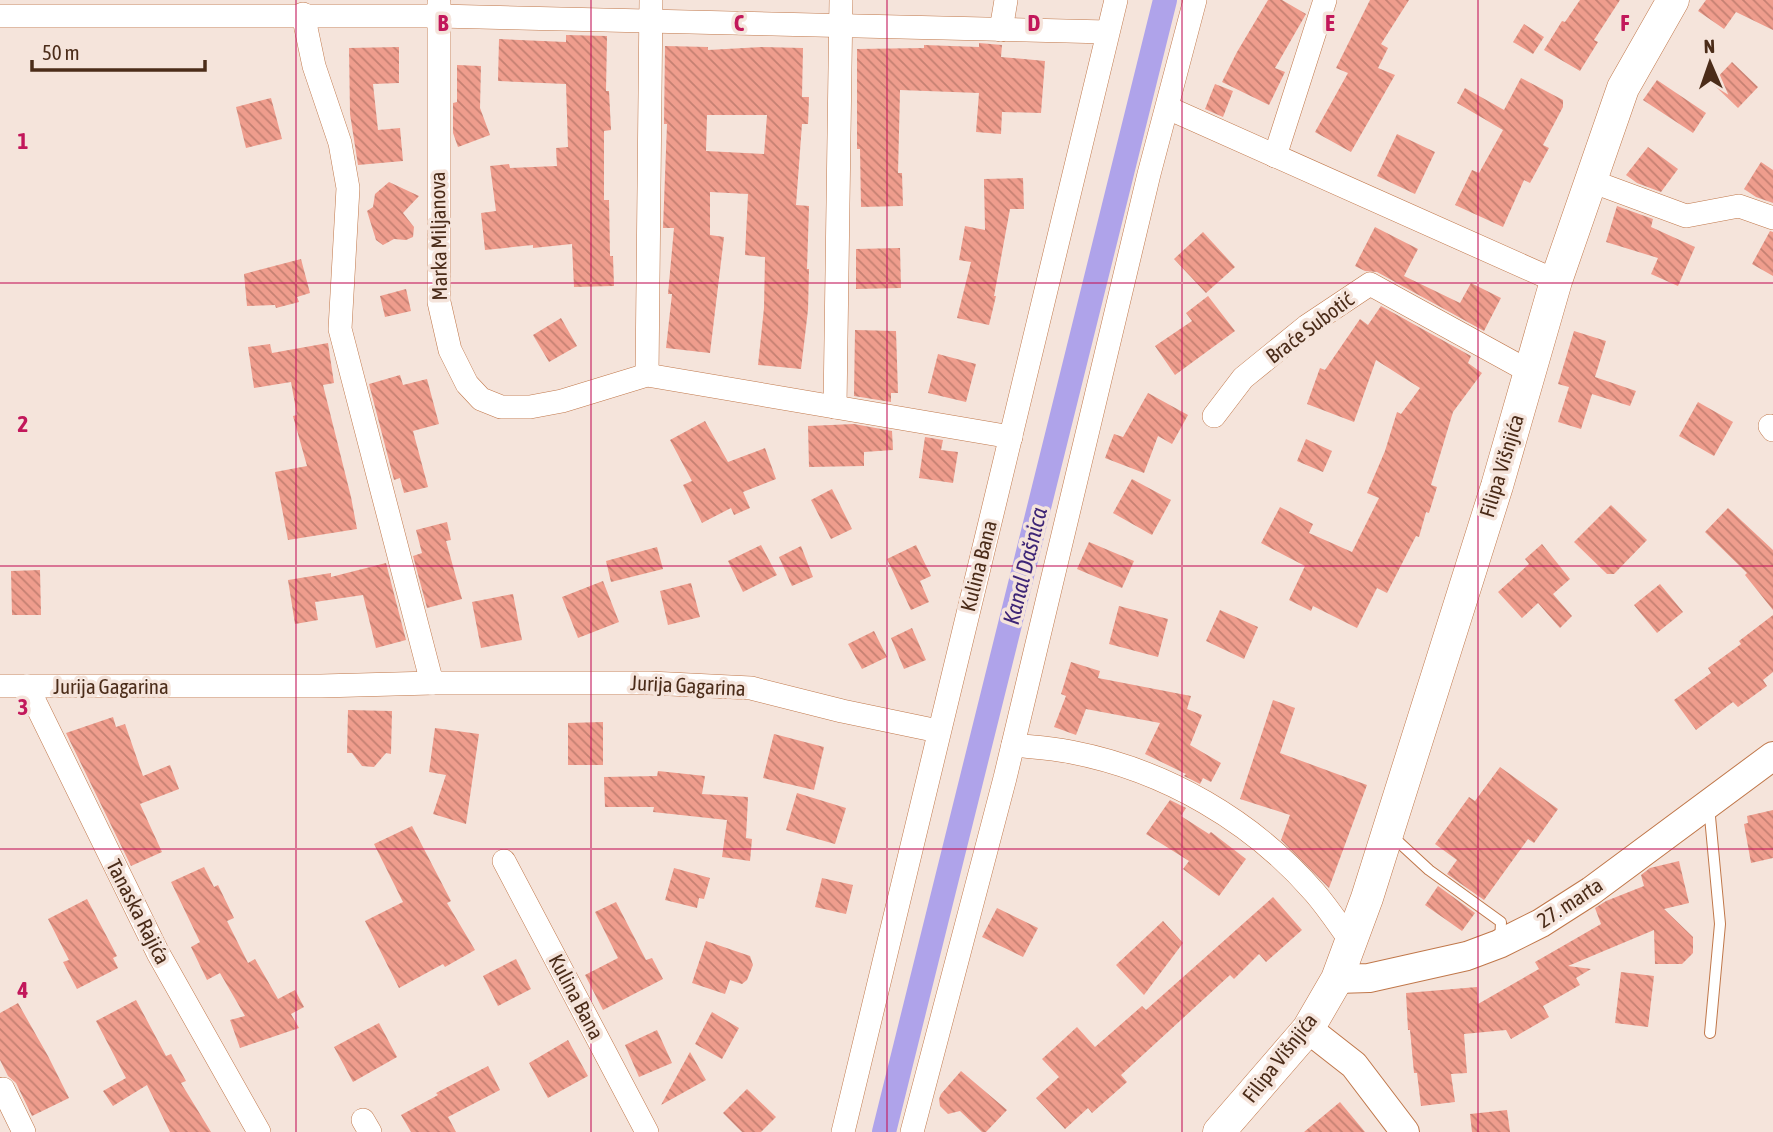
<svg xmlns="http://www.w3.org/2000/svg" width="1773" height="1132" font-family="'Asap Condensed',sans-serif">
<defs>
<pattern id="building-back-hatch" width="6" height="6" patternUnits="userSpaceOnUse" patternTransform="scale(1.75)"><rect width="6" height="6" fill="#ef9d8d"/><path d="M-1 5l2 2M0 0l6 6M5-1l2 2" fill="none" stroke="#c48072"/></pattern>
</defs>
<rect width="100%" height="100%" fill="#f5e4db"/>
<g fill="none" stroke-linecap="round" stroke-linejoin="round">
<!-- canal -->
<polyline stroke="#afa3ea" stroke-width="24" points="884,1132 1165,0"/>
</g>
<!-- building -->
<g fill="url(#building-back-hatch)" fill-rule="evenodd">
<polygon points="1268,0 1282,0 1306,14 1275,68 1285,72 1269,105 1222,82 1237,52"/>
<polygon points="1370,0 1409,0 1381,44 1388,48 1378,68 1395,75 1351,152 1315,132 1348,73 1336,68"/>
<polygon points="1580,0 1620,0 1594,40 1598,42 1580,71 1544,50 1562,21 1565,22"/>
<polygon points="1706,0 1773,0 1773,30 1736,12 1724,29 1698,11"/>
<polygon points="1524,24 1544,37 1533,54 1513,42"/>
<polygon points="566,35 607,36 606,91 609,91 611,130 604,131 604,200 609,200 610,256 613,256 614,286 574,287 572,244 533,248 533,245 485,250 481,213 496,211 490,166 509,164 510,168 557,166 556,148 568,147 566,84 498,81 499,39 566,42"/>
<polygon points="979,43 1002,45 1001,57 1045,61 1041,113 1002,112 1001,134 976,132 979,93 900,90 898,173 902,173 903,206 861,207 860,149 857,149 857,49 924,48 924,45 979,47"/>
<path d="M665,46l43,1v3l54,-3 41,1 -1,49h7l-1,27h-6l-6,81 13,1 -2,63h2l-1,41 -7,59 -43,-4 6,-57 1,-51 -20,-2 3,-61 -38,-2v43l14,2 -14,116 -44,-5 6,-54h-4l6,-66h-11l4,-104h-3zM707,115h60l-3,39 -58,-3z"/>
<polygon points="399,47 399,83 373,84 378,130 400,128 403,161 358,165 350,114 349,48"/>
<polygon points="1732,62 1758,87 1738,108 1712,83"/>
<polygon points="457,65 481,66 480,108 490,135 458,147 453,133 453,103 457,102"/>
<polygon points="1521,78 1563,100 1563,107 1543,145 1549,148 1530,183 1524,180 1503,227 1455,205 1472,170 1479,173 1503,130 1457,103 1465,88 1504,110"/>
<polygon points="1657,80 1706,113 1693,133 1643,100"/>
<polygon points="1215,84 1233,91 1223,117 1205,109"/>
<polygon points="271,98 282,139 246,148 236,107"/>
<polygon points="1397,134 1435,152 1415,194 1377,176"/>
<polygon points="1648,147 1678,169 1661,192 1637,183 1626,175"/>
<polygon points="1761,162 1773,170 1773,203 1756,197 1744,189"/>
<polygon points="1023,178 1024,209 1010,209 994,296 996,296 989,325 957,318 971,262 959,260 965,226 985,230 984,179"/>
<polygon points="389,182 419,196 403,213 414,227 413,237 406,240 394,239 383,245 376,240 367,211 373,207 375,194"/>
<polygon points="1617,206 1653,219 1651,227 1695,247 1678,286 1651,274 1658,258 1606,242"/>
<polygon points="1375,227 1418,249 1404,276 1460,303 1471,283 1501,298 1484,331 1377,272 1365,271 1355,266"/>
<polygon points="1770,231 1773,232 1773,276 1752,264"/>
<polygon points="1203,232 1235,267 1206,293 1174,259"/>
<polygon points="900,248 901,288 856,289 856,249"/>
<polygon points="301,259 310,293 297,297 299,302 276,308 275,305 247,306 244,274"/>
<polygon points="406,289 411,311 385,317 380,296"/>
<polygon points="1208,296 1235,331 1175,375 1155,346 1192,321 1186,313"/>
<polygon points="1381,306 1471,356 1468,363 1482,373 1453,412 1431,485 1437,487 1429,513 1426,512 1419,537 1416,536 1387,593 1377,588 1357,628 1313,606 1311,611 1289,600 1305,566 1261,543 1280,507 1313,524 1309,533 1352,552 1379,498 1367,493 1385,451 1397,412 1401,414 1420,388 1376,360 1354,422 1307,404 1320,368 1325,370 1360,319 1368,325"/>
<polygon points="561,318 577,346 549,362 533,335"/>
<polygon points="855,330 896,331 898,393 891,393 891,402 854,396"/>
<polygon points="1574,331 1606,341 1595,377 1636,391 1630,406 1592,394 1581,429 1558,422 1569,387 1558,384"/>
<polygon points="328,343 334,383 323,385 351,497 357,529 288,540 275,472 307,466 293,416 297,415 291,382 254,388 248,347 270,344 272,353"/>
<polygon points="938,354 976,364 966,402 928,393"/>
<polygon points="400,375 403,385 427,379 439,424 413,431 428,487 404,493 400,478 394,480 369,384"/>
<polygon points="1148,393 1188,415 1172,444 1158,436 1144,473 1105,458 1114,434 1123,437"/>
<polygon points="1698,402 1733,422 1714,456 1679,436"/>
<polygon points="705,421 728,462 765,448 776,479 743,492 750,508 734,515 731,508 702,523 683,485 692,481 670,440"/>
<polygon points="854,424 892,431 893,450 864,452 864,466 809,467 808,426"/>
<polygon points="925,437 943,440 941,450 958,452 953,483 919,478"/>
<polygon points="1306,439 1332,451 1323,472 1297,461"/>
<polygon points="1132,479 1171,500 1152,535 1113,513"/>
<polygon points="832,489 852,529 831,539 811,500"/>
<polygon points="1611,505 1647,540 1614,574 1607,574 1574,542"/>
<polygon points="1728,508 1773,550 1773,610 1745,575 1747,573 1705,532"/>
<polygon points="447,522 451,540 446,541 462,599 427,608 413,556 422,553 416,530"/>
<polygon points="1089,542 1134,561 1122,588 1077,569"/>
<polygon points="1542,544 1570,579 1553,594 1572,616 1560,628 1538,603 1522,618 1498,592 1529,564 1525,559"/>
<polygon points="761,545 777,575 743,592 728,561"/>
<polygon points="916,545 931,576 920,581 929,602 911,610 887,559"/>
<polygon points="801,546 813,577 792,586 779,557"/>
<polygon points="657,547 663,569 611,582 606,561"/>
<polygon points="386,563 406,640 376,648 363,595 315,602 318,620 295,624 288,580 331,573 331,577"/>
<polygon points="40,570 41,615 12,615 11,571"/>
<polygon points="603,581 619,622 578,638 562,597"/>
<polygon points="691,583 700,617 668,625 660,591"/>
<polygon points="1660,584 1683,612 1657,633 1634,605"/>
<polygon points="513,594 522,640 481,648 472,602"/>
<polygon points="1119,606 1168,619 1158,657 1109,644"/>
<polygon points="1220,610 1258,627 1244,659 1206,641"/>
<polygon points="1773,615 1773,672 1763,680 1767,686 1738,707 1733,702 1696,730 1674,700 1711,673 1708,668 1741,644 1739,641"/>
<polygon points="912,628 926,660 904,669 891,638"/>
<polygon points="874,631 887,657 862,669 848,644"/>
<polygon points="1071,662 1100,671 1098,678 1191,696 1187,709 1202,715 1190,745 1221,763 1211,782 1203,778 1200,784 1184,776 1186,774 1145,754 1160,723 1086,709 1076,735 1054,727 1066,696 1061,694"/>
<polygon points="1273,700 1295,708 1280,753 1367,785 1329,888 1281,840 1290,815 1240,799"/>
<polygon points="348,710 392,711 391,754 386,753 374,767 362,766 352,753 347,753"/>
<polygon points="113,717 116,727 125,724 143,776 170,765 179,789 140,804 162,852 131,866 66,733"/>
<polygon points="603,722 603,765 568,765 568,723"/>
<polygon points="435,728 479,734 466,824 433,814 446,775 429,772"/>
<polygon points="774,734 824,747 814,790 763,778"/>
<polygon points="1500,767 1558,809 1534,843 1528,839 1484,900 1447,874 1457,860 1435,844 1469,797 1475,801"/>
<polygon points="658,771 705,776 702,794 748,797 746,838 752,839 750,861 722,857 727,820 653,812 654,807 605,807 604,777 657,776"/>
<polygon points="797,793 846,808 835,844 786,830"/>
<polygon points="1170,800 1186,808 1181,816 1209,834 1211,832 1246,859 1219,896 1183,869 1189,861 1146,834"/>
<polygon points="1773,810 1773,858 1751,863 1744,824 1748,823 1747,816"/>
<polygon points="412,826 451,901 447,903 475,950 445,967 443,964 399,988 365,921 403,902 374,844"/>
<polygon points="1679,861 1689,903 1664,909 1693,937 1693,953 1682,964 1655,964 1654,930 1568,966 1591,969 1576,978 1580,985 1543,1006 1549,1017 1511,1039 1506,1030 1464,1034 1467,1073 1451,1074 1455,1102 1421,1106 1417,1073 1414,1073 1410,1030 1408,1030 1406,993 1477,987 1478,1004 1539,969 1535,962 1601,924 1595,908 1606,901 1644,886 1641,875 1650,868"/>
<polygon points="204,867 214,887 218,885 234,918 227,921 248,963 255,959 278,999 295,990 304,1007 291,1014 299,1028 240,1048 230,1020 245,1016 220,973 207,980 191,947 200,942 171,882"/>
<polygon points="674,868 710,878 704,899 699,898 697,908 665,900"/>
<polygon points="822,878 853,885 846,914 815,907"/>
<polygon points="1438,886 1475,913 1462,931 1425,905"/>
<polygon points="1273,897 1302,930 1266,962 1259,954 1234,979 1230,975 1121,1075 1127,1082 1092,1113 1088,1108 1065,1129 1036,1098 1059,1077 1042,1059 1077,1027 1095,1047 1142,1006 1146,1010"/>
<polygon points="87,899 117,956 113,958 118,968 77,989 63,962 69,960 48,919"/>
<polygon points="616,902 646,960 652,958 663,979 603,1010 585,975 618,958 595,912"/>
<polygon points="997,908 1038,928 1023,957 982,937"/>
<polygon points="1163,921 1183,943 1144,995 1116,965"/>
<polygon points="706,941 750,956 753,965 747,980 742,984 730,980 725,994 692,983"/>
<polygon points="516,959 531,989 498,1006 483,976"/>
<polygon points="1621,972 1654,976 1648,1027 1615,1023"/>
<polygon points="136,1000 166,1056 171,1054 186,1081 181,1083 211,1132 170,1132 147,1085 113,1106 103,1091 126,1078 96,1021"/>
<polygon points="18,1003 48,1056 69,1098 32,1116 16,1083 8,1076 0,1060 0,1013"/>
<polygon points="712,1012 739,1028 722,1059 695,1044"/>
<polygon points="379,1023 397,1057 353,1082 334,1047"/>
<polygon points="657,1030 672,1063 639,1077 625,1045"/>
<polygon points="568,1040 588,1076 548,1098 529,1063"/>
<polygon points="690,1052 706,1080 661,1105"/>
<polygon points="488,1066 500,1090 448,1117 456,1132 411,1132 401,1115 438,1095 436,1093"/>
<polygon points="961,1071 1007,1110 986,1132 982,1132 960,1111 948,1114 940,1106 939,1099 941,1094"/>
<polygon points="747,1089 776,1117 761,1132 742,1132 723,1113"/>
<polygon points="1340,1102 1365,1132 1304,1132"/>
<polygon points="1507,1110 1510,1132 1472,1132 1470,1114"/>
</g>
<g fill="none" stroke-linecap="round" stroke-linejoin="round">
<!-- service casing -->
<g stroke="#c0774a" stroke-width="12">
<g id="service">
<polyline points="1709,806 1720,924 1710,1033"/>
<polyline points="1392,836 1429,870 1501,922 1500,942"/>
</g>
</g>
<!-- minor casing -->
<g stroke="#c0774a" stroke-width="24">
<g id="minor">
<polyline points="439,2 439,302 450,350 467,384 481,399 501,407 530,407 562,401 647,375 1011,437"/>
<polyline points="303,14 314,66 340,143 348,188 340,329 432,683"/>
<polyline points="0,16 438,16 1107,32"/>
<polyline points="1001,30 1006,0"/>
<polyline points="1168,108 1556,281"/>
<polyline points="1275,156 1325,0"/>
<polyline points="1591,181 1686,216 1739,206 1773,218"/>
<polyline points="647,375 651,0"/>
<polyline points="835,407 841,0"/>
<polyline points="1214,416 1243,378 1307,326 1370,284 1530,372"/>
<polyline points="1770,426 1773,430"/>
<polyline points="0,686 321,686 432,683 650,683 751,688 842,711 938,731"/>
<polyline points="27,686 158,953 259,1132"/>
<path d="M1013,745c19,2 39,3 58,7 94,18 182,69 244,141 13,15 24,32 35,47"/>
<polyline points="504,861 647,1132"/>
<polyline points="3,1089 24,1132"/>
<polyline points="363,1120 370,1132"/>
<polyline points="843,1132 1116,0"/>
<polyline points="912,1132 1005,778 1149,174 1195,0"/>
</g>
</g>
<!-- tertiary casing -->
<g stroke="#c0774a" stroke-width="30">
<g id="tertiary">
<polyline points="1337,979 1369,978 1467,956 1499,944 1541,923 1591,891 1773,756"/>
<polyline points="1308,1029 1354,1065 1405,1132"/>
</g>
</g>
<!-- secondary casing -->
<g stroke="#c0774a" stroke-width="33">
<polyline id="secondary" points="1219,1132 1308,1029 1337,979 1367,898 1497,486 1556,281 1623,88 1673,0"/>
</g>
<!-- service -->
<use href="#service" stroke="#fff" stroke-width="10"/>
<!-- minor -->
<use href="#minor" stroke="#fff" stroke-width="23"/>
<!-- tertiary -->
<use href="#tertiary" stroke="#fff" stroke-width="28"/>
<!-- secondary -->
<use href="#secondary" stroke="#fff" stroke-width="32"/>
</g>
<!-- grid -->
<path fill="none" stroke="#c2185b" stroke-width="2" stroke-opacity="0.55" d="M296,0v1132M591,0v1132M887,0v1132M1182,0v1132M1478,0v1132M0,283h1773M0,566h1773M0,849h1773"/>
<g text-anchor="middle" stroke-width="7" stroke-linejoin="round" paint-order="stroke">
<!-- street labels -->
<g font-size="21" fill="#4b2c19" stroke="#f5e4db">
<text transform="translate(439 236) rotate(-91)" y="7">Marka Miljanova</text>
<text transform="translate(1310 328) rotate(-37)" y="7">Braće Subotić</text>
<text transform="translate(1502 466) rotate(-73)" y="7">Filipa Višnjića</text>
<text transform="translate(979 566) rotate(-76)" y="7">Kulina Bana</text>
<text transform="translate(688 686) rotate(3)" y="7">Jurija Gagarina</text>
<text x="111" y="694">Jurija Gagarina</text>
<text transform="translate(1570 903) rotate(-33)" y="7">27. marta</text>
<text transform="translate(138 912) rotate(63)" y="7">Tanaska Rajića</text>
<text transform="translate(576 997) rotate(62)" y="7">Kulina Bana</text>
<text transform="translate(1280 1058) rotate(-52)" y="7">Filipa Višnjića</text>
</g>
<!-- water labels -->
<g font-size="23" font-style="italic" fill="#3d2576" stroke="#f5e4db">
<text transform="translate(1025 566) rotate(-76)" y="8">Kanal Dašnica</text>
</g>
</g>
<g font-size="23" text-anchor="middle" font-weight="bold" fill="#c2185b" stroke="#f5e4db" stroke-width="7" stroke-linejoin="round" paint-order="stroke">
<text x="443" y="31">B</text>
<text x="739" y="31">C</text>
<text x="1034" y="31">D</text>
<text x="1330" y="31">E</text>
<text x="1625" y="31">F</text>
<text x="23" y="149">1</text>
<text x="23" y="432">2</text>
<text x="23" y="715">3</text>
<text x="23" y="998">4</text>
</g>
<!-- north arrow -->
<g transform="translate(1710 63) rotate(358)" stroke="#f5e4db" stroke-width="5" paint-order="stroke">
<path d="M0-5L12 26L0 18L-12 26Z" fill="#4b2c19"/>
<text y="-10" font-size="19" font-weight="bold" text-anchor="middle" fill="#4b2c19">N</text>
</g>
<!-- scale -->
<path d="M32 60v10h173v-10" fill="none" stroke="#4b2c19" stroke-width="3.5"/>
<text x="42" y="60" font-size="21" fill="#4b2c19" stroke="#f5e4db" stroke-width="5" paint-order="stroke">50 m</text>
</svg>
